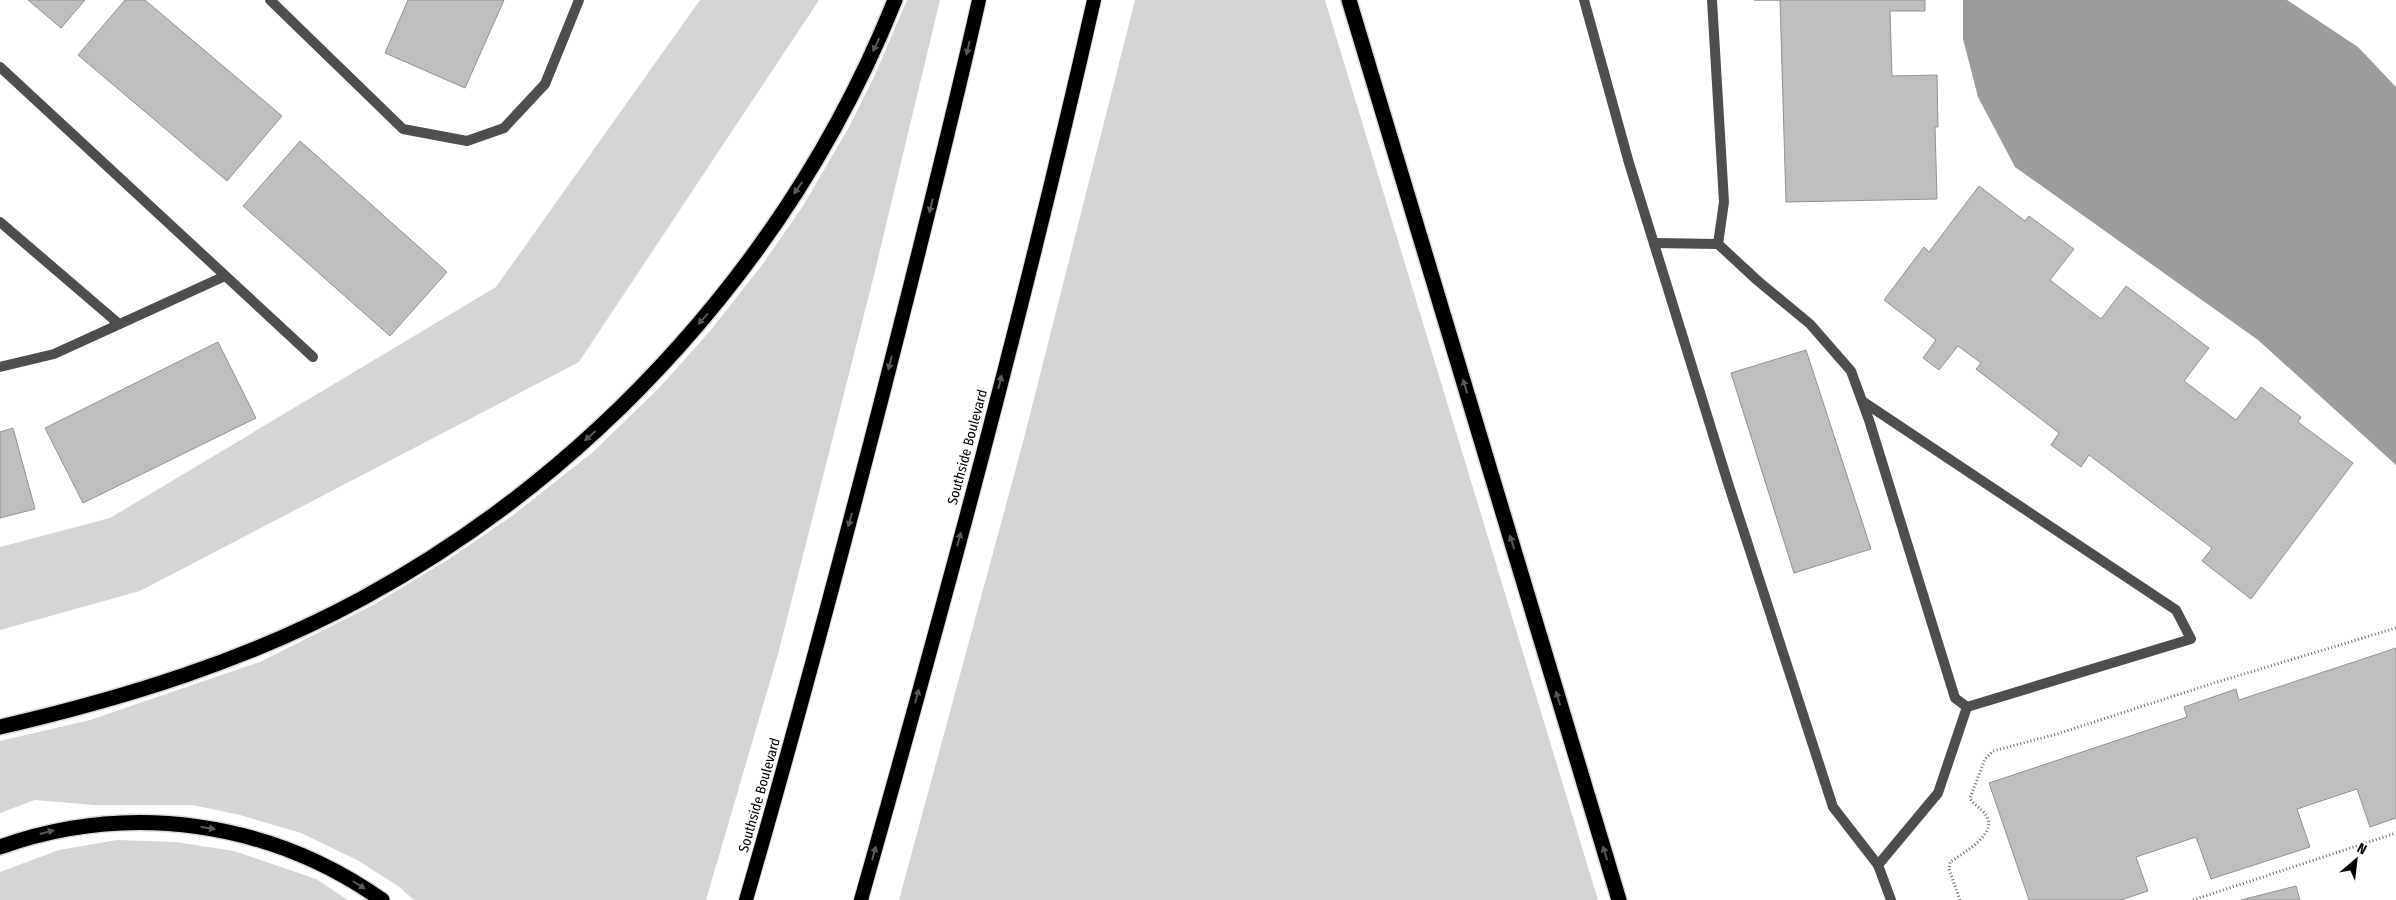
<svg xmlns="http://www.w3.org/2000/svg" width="2396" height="900" font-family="'Fira Sans Condensed',sans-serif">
<rect width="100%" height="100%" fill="#fff"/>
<!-- green -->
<g fill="#d5d5d5">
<polygon points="700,0 819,0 579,362 140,591 0,630 0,547 110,518 496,287"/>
<polygon points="907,0 940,0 874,275 778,654 706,900 414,900 398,886 357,860 301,833 240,815 192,805 94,805 35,800 0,813 0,741 90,720 260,662 373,605 449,559 512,516 593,452 660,387 710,331 762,265 803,206 849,127 874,77"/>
<polygon points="1135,0 1325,0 1598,900 899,900 1023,442"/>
<polygon points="117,840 176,842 234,851 316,879 348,900 0,900 0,872 59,850"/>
</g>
<!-- water -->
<polygon fill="#9c9c9c" points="1963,0 2287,0 2358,47 2396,87 2396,465 2258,340 2015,167 1978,97 1963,39"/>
<!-- building -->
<g fill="#bebebe" stroke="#929292">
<polygon points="28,0 85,0 61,28"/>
<polygon points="125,0 145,0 282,116 227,181 78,55"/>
<polygon points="408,0 504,0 465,88 385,53"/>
<polygon points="1754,0 1925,0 1925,11 1890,11 1892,76 1937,75 1938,127 1935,127 1937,199 1786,202 1780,0"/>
<polygon points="300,141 447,272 390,336 243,206"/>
<polygon points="1979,186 2025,221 2029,216 2074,249 2050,280 2101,319 2126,286 2209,348 2184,381 2236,420 2261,387 2301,417 2298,422 2353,463 2251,599 2202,561 2212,548 2089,455 2081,467 2051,445 2059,433 1976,369 1981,363 1958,346 1939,370 1923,358 1936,340 1884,300 1924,247 1929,252"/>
<polygon points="218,342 256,418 83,503 45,428"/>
<polygon points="1806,350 1871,549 1794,573 1731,373"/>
<polygon points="13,428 35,509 0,518 0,432"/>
<polygon points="2396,648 2396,818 2370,827 2357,789 2297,809 2310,847 2211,879 2196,837 2136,857 2148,891 2121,900 2029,900 1989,783 2187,717 2184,707 2236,689 2239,700"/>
<polygon points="2296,886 2300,900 2241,900"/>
</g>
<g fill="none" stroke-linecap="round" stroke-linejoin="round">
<!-- trunk casing -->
<g stroke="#dbdbdb" stroke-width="16">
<g id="trunk">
<path d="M746,900c47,-162 90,-324 132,-487 35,-137 70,-275 101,-413"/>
<path d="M861,900c84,-298 165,-598 233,-900"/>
</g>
</g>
<!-- motorway casing -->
<g stroke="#dbdbdb" stroke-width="18">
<g id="motorway">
<polyline points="1349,0 1619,900"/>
<path d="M0,727c125,-29 249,-67 363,-129 238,-130 431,-346 532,-598"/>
<path d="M0,847c129,-46 270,-26 382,53"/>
</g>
</g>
<!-- path -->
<g stroke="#707070" stroke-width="3" stroke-dasharray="1 2.5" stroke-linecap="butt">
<path d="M1960,900l-11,-31 1,-7c12,-8 44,-26 38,-43 -4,-10 -14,-13 -18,-21l15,-39 8,-8 64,-17 157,-51 182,-55"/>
<polyline points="2193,900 2396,833"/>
</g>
<!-- service -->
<g stroke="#4e4e4e" stroke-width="10">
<polyline points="270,0 403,129 467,141 504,128 545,84 579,0"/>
<polyline points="1584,0 1629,163 1728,483 1833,807 1878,865 1891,900"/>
<polyline points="1712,0 1724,202 1718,244 1758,281 1810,324 1851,371 1869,420 1955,698 1967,707 2191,639 2176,610 1862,401"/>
<polyline points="0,67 313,357"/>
<polyline points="0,222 119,324"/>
<polyline points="1654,243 1718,244"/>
<polyline points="0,367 54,354 225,276"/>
<polyline points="1878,865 1938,793 1967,707"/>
</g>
<!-- trunk -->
<use href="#trunk" stroke="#000" stroke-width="14"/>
<!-- motorway -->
<use href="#motorway" stroke="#000" stroke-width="15"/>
</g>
<!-- one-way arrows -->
<defs><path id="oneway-solid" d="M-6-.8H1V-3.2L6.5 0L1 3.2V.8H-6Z" transform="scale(1.25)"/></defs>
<g fill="#595959">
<use href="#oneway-solid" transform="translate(876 45) rotate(115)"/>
<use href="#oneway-solid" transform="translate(968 48) rotate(103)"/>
<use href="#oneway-solid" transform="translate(798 188) rotate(125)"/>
<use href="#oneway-solid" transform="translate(931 206) rotate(104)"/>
<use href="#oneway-solid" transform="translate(703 319) rotate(132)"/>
<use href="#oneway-solid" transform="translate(890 363) rotate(104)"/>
<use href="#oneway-solid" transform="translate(1000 382) rotate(-76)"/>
<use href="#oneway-solid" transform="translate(1465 386) rotate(-107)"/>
<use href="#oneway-solid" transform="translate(590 436) rotate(139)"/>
<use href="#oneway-solid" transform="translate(850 520) rotate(105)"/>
<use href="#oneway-solid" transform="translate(959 539) rotate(-75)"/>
<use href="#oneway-solid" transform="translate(1512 542) rotate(-107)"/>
<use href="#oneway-solid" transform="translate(917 696) rotate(-75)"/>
<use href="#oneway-solid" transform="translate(1558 698) rotate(-107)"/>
<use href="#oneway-solid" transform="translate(208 828) rotate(9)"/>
<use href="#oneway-solid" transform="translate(47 832) rotate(-15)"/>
<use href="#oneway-solid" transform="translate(874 853) rotate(-75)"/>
<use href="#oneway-solid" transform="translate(1605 853) rotate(-107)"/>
<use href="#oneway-solid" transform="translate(359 885) rotate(32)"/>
</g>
<g text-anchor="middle" stroke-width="4" stroke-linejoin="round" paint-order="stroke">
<!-- street labels -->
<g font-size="14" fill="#000" stroke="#fff">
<text transform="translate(967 447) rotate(-75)" y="5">Southside Boulevard</text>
<text transform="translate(759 795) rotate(-74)" y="5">Southside Boulevard</text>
</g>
</g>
<!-- north arrow -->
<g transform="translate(2356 860) rotate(28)" stroke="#ffffff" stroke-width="4" paint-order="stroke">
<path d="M0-4L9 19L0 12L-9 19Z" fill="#000000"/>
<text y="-8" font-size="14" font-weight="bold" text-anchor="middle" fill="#000000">N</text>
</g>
</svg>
